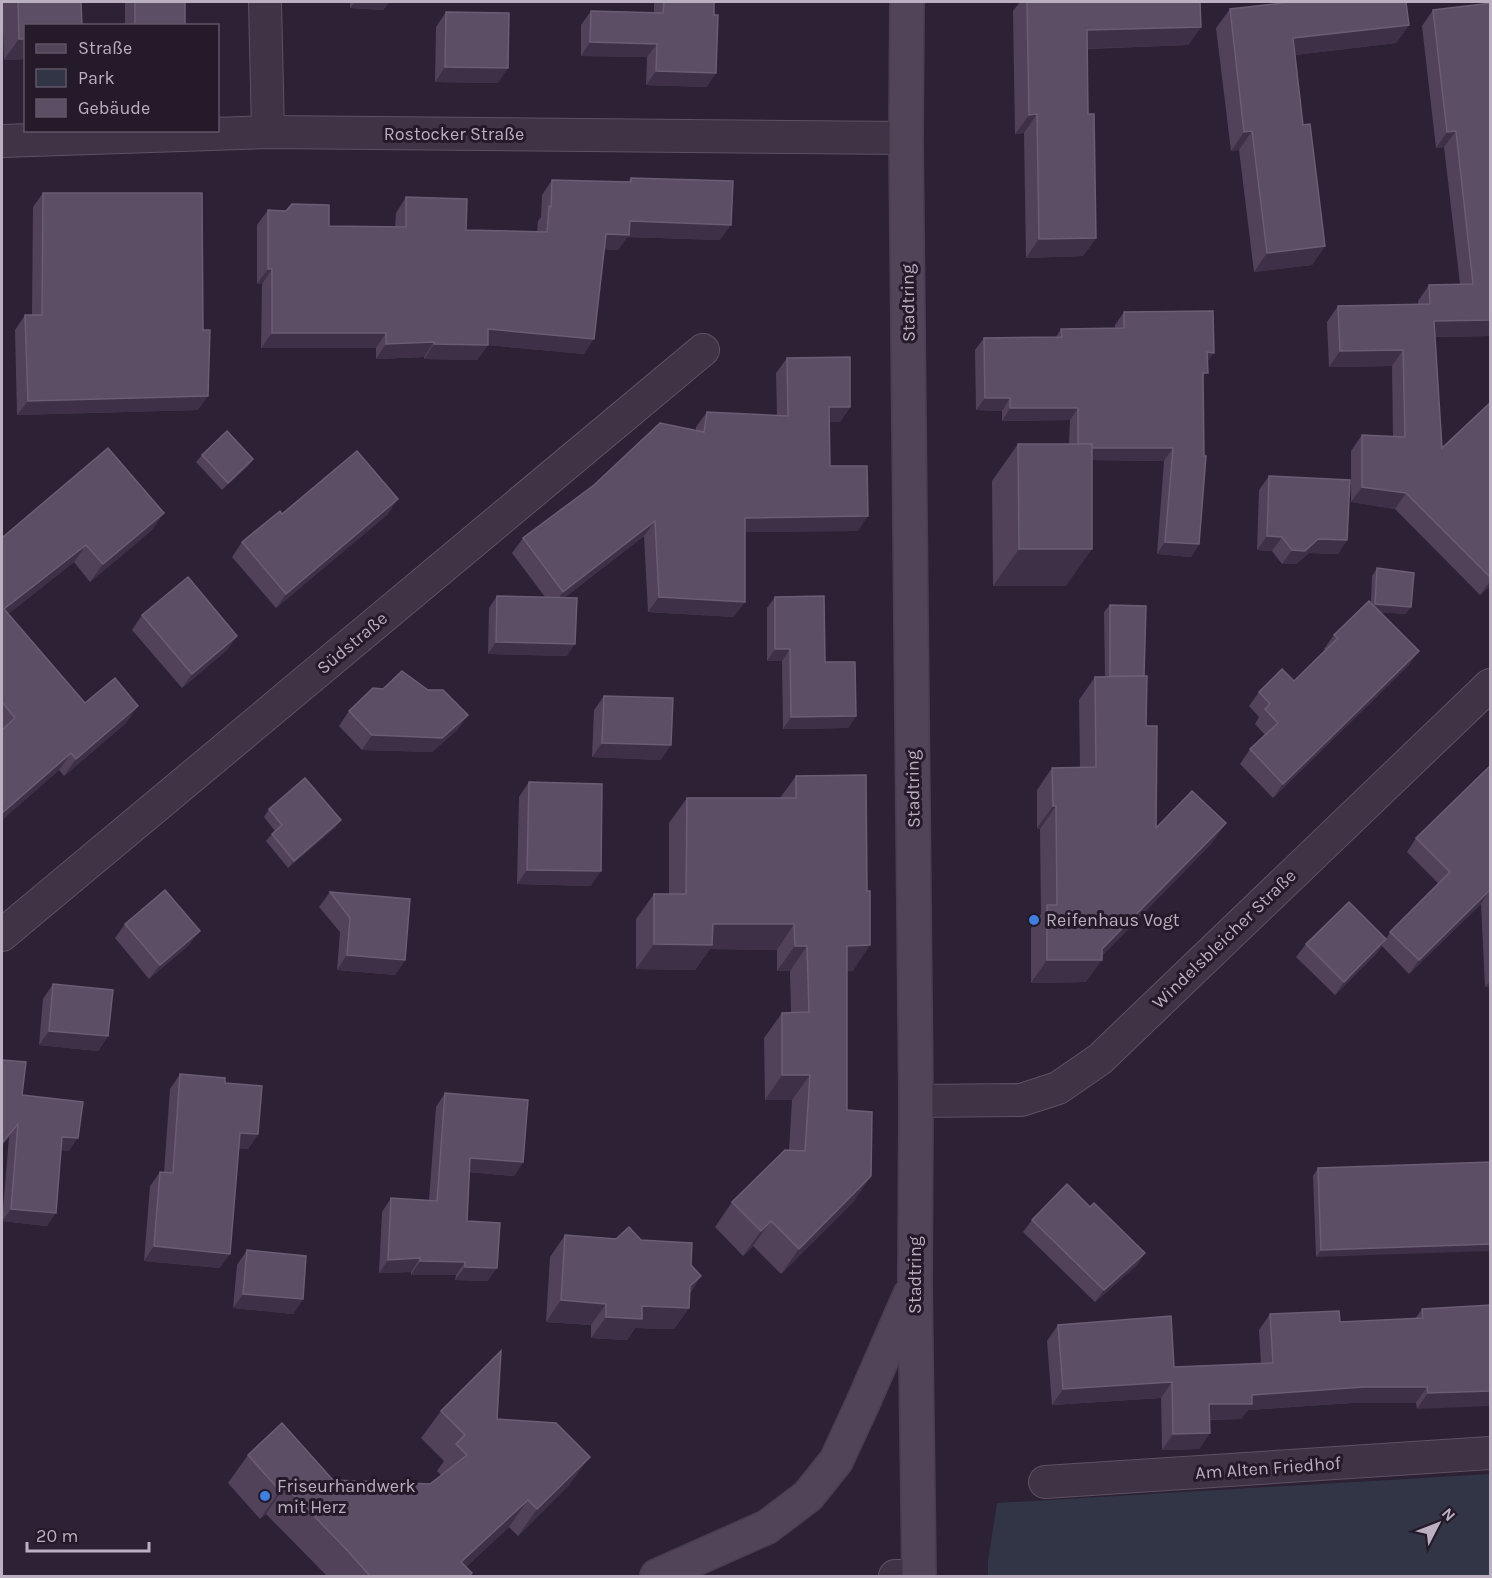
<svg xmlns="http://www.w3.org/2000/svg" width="1492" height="1578" font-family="Karla,sans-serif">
<rect width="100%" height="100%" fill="#2d2135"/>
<!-- green -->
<polygon fill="#323546" points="1490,1474 1490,1576 988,1576 988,1561 997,1503"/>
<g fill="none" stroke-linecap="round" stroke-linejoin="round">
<!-- street casing -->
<g stroke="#5d5263" stroke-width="34">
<g id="street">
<polyline points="265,2 268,132"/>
<polyline points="2,141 268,132 906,138"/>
<polyline points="2,935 703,350"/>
<polyline points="916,1101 1021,1100 1058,1088 1100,1059 1490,685"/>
<polyline points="1045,1482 1490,1453"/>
<polyline points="895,1576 919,1576"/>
</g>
</g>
<!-- secondary casing -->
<g stroke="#483e4f" stroke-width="36">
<g id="secondary">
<polyline points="907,2 906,138 916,1101 915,1283 919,1576"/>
<polyline points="657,1576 767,1527 808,1496 836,1461 862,1405 910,1295"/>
</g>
</g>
<!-- street -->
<use href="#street" stroke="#3f3445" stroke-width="32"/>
<!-- secondary -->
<use href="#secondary" stroke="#514358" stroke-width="33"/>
</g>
<!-- wall -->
<g fill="#51425a">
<polygon points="2,2 81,2 26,26 26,59 4,60"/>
<rect x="125" y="2" width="60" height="24"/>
<polygon points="350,2 389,2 383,10 350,8"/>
<polygon points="654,2 714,2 707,87 646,85 647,57 581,56 581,25 591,11 654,13"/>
<polygon points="1020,2 1200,2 1201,27 1188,45 1087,49 1088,114 1096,238 1083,256 1026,258 1024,133 1015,134 1013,11"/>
<polygon points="1491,3 1491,336 1435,337 1442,448 1491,402 1491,585 1480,595 1395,509 1351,502 1351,451 1362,435 1393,437 1392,366 1329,367 1327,322 1338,306 1418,304 1418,301 1429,285 1460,284 1444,147 1436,148 1422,26 1433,10"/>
<polygon points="1230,9 1409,25 1396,43 1295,55 1303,125 1325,246 1312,265 1254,272 1239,150 1231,151 1216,28"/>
<polygon points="446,12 498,83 435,82 436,27"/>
<polygon points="631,178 720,240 627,237 618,250 604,249 584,354 488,345 477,360 424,359 424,357 376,359 376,348 261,348 262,284 257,284 257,225 268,210 329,226 395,227 396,213 406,197 466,230 537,232 538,221 541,217 542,195 552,180 628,182"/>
<polygon points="43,193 198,410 17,415 15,330 25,315 32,315 33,207"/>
<polygon points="1124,312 1208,361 1203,379 1199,544 1191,557 1157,554 1164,461 1092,460 1066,586 993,586 992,481 1018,444 1069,444 1070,420 1002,421 1002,411 976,410 975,350 984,338 1056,337 1061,329 1115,328 1115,325"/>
<polygon points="787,358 850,407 840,422 829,422 830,466 858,531 745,532 734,617 648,612 644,536 564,598 567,656 488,654 489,608 497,596 545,597 512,553 523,538 696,430 696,427 707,412 777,416 776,373"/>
<polygon points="202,455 253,459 248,466 222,490 196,462"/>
<polygon points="1269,476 1347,540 1338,554 1309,553 1296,564 1282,564 1272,551 1257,550 1259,490"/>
<polygon points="282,514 388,514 276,608 232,557 242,542"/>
<polygon points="152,530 90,582 74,562 8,614 85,703 126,723 64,776 59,770 3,819 2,824 2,535 3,537"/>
<polygon points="1377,568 1406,614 1381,612 1409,665 1273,798 1240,764 1250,749 1265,735 1255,724 1259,717 1249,706 1259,692 1294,681 1325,650 1324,649 1334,635 1371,602 1372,576"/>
<polygon points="775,597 825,662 856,716 848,728 783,729 782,661 767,661 767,608"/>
<polygon points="1110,605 1144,676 1146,726 1156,828 1226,823 1210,845 1102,956 1086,982 1031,983 1031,928 1041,914 1040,829 1037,828 1037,790 1052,768 1080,768 1079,700 1095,677 1105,677 1104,612"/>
<polygon points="142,615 237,636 227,650 182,688 132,630"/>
<polygon points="428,690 468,715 457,730 432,752 362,750 339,726 349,711"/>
<polygon points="604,696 661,760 592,757 594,710"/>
<polygon points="1491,768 1491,987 1485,987 1481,904 1409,974 1382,946 1377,953 1335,995 1296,957 1306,944 1386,939 1390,932 1439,884 1407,852 1416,838"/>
<polygon points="796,776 853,971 847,971 847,1110 854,1201 781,1274 753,1246 743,1256 715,1227 732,1202 789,1150 792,1100 765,1100 764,1038 782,1013 791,1012 790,971 777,971 777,950 710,949 695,970 636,969 636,919 654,894 669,894 669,823 687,798 780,798"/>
<polygon points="529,782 591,886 517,884 519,797"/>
<polygon points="269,809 336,827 288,868 266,841 272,834 275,831 264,817"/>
<polygon points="330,892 405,960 395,975 337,970 340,932 319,907"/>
<polygon points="125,924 189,945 149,979 115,938"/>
<polygon points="53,984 108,1036 98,1051 39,1045 43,999"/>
<polygon points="2,1060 22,1095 69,1151 61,1150 47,1226 2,1221 9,1137 2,1146"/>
<polygon points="180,1074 225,1083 258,1134 248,1149 239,1148 220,1268 144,1261 150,1186 160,1172 164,1172 170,1089"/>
<polygon points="445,1093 523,1162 514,1176 469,1172 467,1221 488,1281 455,1280 456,1275 411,1275 411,1272 379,1273 382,1212 391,1198 429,1200 436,1107"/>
<polygon points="1491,1162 1316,1257 1313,1176 1318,1168"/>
<polygon points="1090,1207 1145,1253 1137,1265 1095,1302 1023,1232 1032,1220"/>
<polygon points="565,1235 641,1240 691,1265 701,1276 690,1293 689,1308 674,1329 635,1328 627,1340 591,1338 591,1325 546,1322 550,1257"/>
<polygon points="247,1250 303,1299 293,1314 233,1308 237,1265"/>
<polygon points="1491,1305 1417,1409 1416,1403 1352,1403 1248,1410 1241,1419 1210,1420 1210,1433 1199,1449 1162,1450 1161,1398 1052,1405 1047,1341 1058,1325 1174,1367 1261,1363 1259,1330 1270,1314 1340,1322 1415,1319 1422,1309"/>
<polygon points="441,1411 497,1419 570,1484 518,1536 509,1527 466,1567 472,1573 470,1576 327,1576 266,1514 260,1519 228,1483 248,1455 333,1480 430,1484 441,1475 437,1471 444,1461 421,1438"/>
</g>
<!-- shaded-wall -->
<g fill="#3e3046">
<polygon points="355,2 389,2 383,10 350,8"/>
<polygon points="1409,25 1396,43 1279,57 1293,38"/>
<polygon points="1201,27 1188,45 1073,49 1087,30"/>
<polygon points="19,39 26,39 26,59 4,60"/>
<polygon points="590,42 657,44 647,57 581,56"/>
<polygon points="445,67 508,68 498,83 435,82"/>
<polygon points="656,71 716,73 707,87 646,85"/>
<polygon points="1037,114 1024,133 1015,134 1029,115"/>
<polygon points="1252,131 1239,150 1231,151 1244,132"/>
<polygon points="1456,131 1444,147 1436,148 1447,132"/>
<polygon points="630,221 731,225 720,240 627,237 618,250 595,249 606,234"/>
<polygon points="1096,238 1083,256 1026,258 1039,239"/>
<polygon points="1325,246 1312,265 1254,272 1267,253"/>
<polygon points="268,269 272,269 262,284 257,284"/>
<polygon points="1491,320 1491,336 1423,337 1434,321"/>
<polygon points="488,329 594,339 584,354 477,344"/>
<polygon points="272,333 386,333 376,348 261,348"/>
<polygon points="434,342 424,357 376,359 386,344"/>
<polygon points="434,344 488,345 477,360 424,359"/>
<polygon points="1403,350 1392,366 1329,367 1340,351"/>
<polygon points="1207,352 1214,353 1205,365"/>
<polygon points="208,396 198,410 17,415 28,401"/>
<polygon points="985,398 1010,398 1002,411 976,410"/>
<polygon points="829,407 850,407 840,422 819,422"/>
<polygon points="1010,408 1078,408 1070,420 1002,421"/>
<polygon points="1078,448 1173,448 1164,461 1069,460"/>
<polygon points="253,459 248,466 222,490 228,483"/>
<polygon points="1362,487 1406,493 1395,509 1351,502"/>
<polygon points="398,499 388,514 276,608 286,594"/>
<polygon points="164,513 152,530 90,582 103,564"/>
<polygon points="868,516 858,531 734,532 745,518"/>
<polygon points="655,521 644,536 552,607 563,592"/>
<polygon points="1267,536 1282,537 1272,551 1257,550"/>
<polygon points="1318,539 1347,540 1338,554 1309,553 1296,564 1282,564 1292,550"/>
<polygon points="1165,542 1199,544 1191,557 1157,554"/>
<polygon points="86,545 74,562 2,619 4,609"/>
<polygon points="1019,549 1092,549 1066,586 993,586"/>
<polygon points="1491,580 1491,585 1480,595"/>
<polygon points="659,597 745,602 734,617 648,612"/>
<polygon points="1375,604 1411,607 1406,614 1370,612"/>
<polygon points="237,636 227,650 182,688 192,674"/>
<polygon points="496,642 575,644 567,656 488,654"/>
<polygon points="775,649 790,649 782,661 767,661"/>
<polygon points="1419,651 1409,665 1273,798 1283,784"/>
<polygon points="138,706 126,723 64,776 76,759"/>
<polygon points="468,715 457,730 432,752 362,750 372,735"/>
<polygon points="856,716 848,728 783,729 791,717"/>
<polygon points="602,743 671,745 661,760 592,757"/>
<polygon points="71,753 59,770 2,820 2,813"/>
<polygon points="1053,806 1056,806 1040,829 1037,828"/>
<polygon points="341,820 336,827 288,868 294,861"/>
<polygon points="1226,823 1210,845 1098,960 1102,960 1086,982 1031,983 1047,960 1102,949"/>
<polygon points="527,870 601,871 591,886 517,884"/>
<polygon points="1490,890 1481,904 1409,974 1419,960"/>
<polygon points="713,924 794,924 777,950 710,949 695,970 636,969 654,944"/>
<polygon points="200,931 189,945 149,979 160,965"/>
<polygon points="1386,939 1377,953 1335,995 1344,982"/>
<polygon points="870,945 853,971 829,971 847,946"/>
<polygon points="795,946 807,946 790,971 777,971"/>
<polygon points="347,955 405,960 395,975 337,970"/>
<polygon points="1491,980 1491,987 1485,987"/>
<polygon points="49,1031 108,1036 98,1051 39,1045"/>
<polygon points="782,1075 810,1075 792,1100 765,1100"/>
<polygon points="18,1124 9,1137 2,1146 2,1143"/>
<polygon points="240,1133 258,1134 248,1149 230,1148"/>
<polygon points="62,1137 78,1138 69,1151 53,1149"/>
<polygon points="470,1158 523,1162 514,1176 460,1171"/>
<polygon points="871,1176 854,1201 781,1274 799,1249"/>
<polygon points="11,1209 56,1213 47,1226 2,1221"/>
<polygon points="771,1221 753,1246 743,1256 761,1231"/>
<polygon points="1491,1244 1491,1251 1316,1257 1321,1250"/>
<polygon points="154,1246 230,1254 220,1268 144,1261"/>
<polygon points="1145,1253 1137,1265 1095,1302 1104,1290"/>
<polygon points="420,1258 411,1272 379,1273 388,1260"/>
<polygon points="420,1261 465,1262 456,1275 411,1275"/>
<polygon points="465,1267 497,1268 488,1281 455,1280"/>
<polygon points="701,1276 686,1297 690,1286"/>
<polygon points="243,1294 303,1299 293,1314 233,1308"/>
<polygon points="561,1300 606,1304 591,1325 546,1322"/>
<polygon points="642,1306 689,1308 674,1329 635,1328 627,1340 591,1338 606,1317"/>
<polygon points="1172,1382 1161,1398 1052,1405 1063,1389"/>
<polygon points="1363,1387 1427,1387 1416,1403 1352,1403 1248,1410 1241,1419 1198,1420 1209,1404 1252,1395"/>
<polygon points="1491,1391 1491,1406 1417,1409 1428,1393"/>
<polygon points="1210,1433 1199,1449 1162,1450 1173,1434"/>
<polygon points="590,1457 570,1484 518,1536 537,1509"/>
<polygon points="285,1486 266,1514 260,1519 280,1491"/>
<polygon points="528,1500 509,1527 456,1576 461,1562"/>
</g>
<!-- building -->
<g fill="#5c4e65" stroke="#6b5d74" stroke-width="1.5">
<polygon points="18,2 81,2 82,26 26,26 26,39 19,39"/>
<rect x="135" y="2" width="50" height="24"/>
<polygon points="664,2 714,2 714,15 718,15 716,73 656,71 657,44 590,42 591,11 663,13"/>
<polygon points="1027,2 1200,2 1201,27 1087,30 1088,114 1094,114 1096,238 1039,239 1037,114 1029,115"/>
<polygon points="1291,2 1406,2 1409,25 1293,38 1303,125 1310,124 1325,246 1267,253 1252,131 1244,132 1230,9"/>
<polygon points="1491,3 1491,320 1434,321 1442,448 1491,402 1491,578 1406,493 1362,487 1362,435 1405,437 1403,350 1340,351 1338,306 1430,304 1429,285 1473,284 1456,131 1447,132 1433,10"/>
<polygon points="446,12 509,13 508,68 445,67"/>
<polygon points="631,178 733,181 731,225 630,221 629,235 606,234 594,339 488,329 488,345 434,344 434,342 386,344 386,333 272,333 272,269 268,269 268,210 286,211 292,204 329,205 329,226 406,227 406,197 467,199 466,230 547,232 549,206 551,207 552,180 631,182"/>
<polygon points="43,193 202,193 203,330 210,330 208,396 28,401 25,315 42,315"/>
<polygon points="1213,311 1214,353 1207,352 1208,373 1203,373 1204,456 1206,456 1199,544 1165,542 1173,448 1092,448 1092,444 1078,444 1078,408 1010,408 1010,398 985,398 984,338 1062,337 1061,329 1124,328 1124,312"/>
<polygon points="850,357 850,407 829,407 830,466 867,466 868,516 745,518 745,602 659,597 655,521 563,592 523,538 594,485 660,423 704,432 707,412 788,416 787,358"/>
<polygon points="227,431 253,459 228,483 202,455"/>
<polygon points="1018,444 1092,444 1092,549 1019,549"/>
<polygon points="108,448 164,513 103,564 86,545 4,609 85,703 115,678 138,706 76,759 71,753 2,813 2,730 15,718 2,702 2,535 3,537"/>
<polygon points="357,451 398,499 286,594 242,542 280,511 282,514"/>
<polygon points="1269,476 1350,480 1347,540 1318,539 1305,551 1292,550 1282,537 1267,536"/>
<polygon points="1377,568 1414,573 1411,607 1375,604"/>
<polygon points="188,577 237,636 192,674 142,615"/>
<polygon points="497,596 577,598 575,644 496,642"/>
<polygon points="824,596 825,662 855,662 856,716 791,717 790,649 775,649 775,597"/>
<polygon points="1369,601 1419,651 1283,784 1250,749 1278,723 1265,709 1270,704 1259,692 1282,669 1294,681 1338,638 1334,635"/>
<polygon points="1110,605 1146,606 1144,676 1110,676"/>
<polygon points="402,671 428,690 443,690 468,715 442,738 372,735 349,711 373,688 383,689"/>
<polygon points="1147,676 1146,726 1157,726 1156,828 1192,791 1226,823 1102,949 1102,960 1047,960 1047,905 1057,905 1056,806 1053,806 1052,768 1096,767 1095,677"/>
<polygon points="604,696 673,698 671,745 602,743"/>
<polygon points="1489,767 1491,768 1491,895 1490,890 1419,960 1390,932 1450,872 1416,838"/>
<polygon points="866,775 867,891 870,891 870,945 847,946 847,1110 872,1112 871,1176 799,1249 771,1221 761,1231 732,1202 785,1150 805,1151 810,1075 782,1075 782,1013 809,1012 807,946 795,946 794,924 713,924 712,945 654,944 654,894 686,894 687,798 796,798 796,776"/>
<polygon points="305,778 341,820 294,861 272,834 282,825 269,809"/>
<polygon points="529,782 602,784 601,871 527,870"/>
<polygon points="165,890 200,931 160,965 125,924"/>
<polygon points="330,892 410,899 405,960 347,955 350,918"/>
<polygon points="1349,902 1386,939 1344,982 1306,944"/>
<polygon points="53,984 113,990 108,1036 49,1031"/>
<polygon points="2,1060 26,1062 22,1095 83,1102 78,1138 62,1137 56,1213 11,1209 18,1124 2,1143"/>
<polygon points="180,1074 225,1078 225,1083 262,1086 258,1134 240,1133 230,1254 154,1246 160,1172 173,1173"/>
<polygon points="445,1093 528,1100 523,1162 470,1158 467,1221 500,1223 497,1268 465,1267 465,1262 420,1261 420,1258 388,1260 391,1198 437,1201"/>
<polygon points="1491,1162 1491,1244 1321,1250 1318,1168"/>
<polygon points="1067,1184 1090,1207 1094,1203 1145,1253 1104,1290 1032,1220"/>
<polygon points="629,1227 641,1240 692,1243 691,1265 701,1276 690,1286 689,1308 642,1306 642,1319 606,1317 606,1304 561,1300 565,1235 616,1239"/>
<polygon points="247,1250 306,1256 303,1299 243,1294"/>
<polygon points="1491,1305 1491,1391 1428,1393 1427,1387 1363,1387 1252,1395 1252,1404 1209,1404 1210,1433 1173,1434 1172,1382 1063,1389 1058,1325 1171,1316 1174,1367 1273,1363 1270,1314 1339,1311 1340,1322 1423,1318 1422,1309"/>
<polygon points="501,1351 497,1419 556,1423 590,1457 537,1509 528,1500 461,1562 472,1573 469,1576 370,1576 346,1549 285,1486 280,1491 248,1455 282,1423 333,1480 430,1484 467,1455 456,1444 465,1435 441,1411"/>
</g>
<!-- markers -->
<g fill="#3f7fe0" stroke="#241a2a" stroke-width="2">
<circle cx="1034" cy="920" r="6"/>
<circle cx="265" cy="1496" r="6"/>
</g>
<g text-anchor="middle" stroke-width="6" stroke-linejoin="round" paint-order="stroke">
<!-- street labels -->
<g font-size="18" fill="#bbafc2" stroke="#241a2a">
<text x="454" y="140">Rostocker Straße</text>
<text transform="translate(908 303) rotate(-91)" y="6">Stadtring</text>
<text transform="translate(352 643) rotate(-40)" y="6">Südstraße</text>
<text transform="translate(913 789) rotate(-91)" y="6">Stadtring</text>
<text transform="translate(1224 939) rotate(-44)" y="6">Windelsbleicher Straße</text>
<text transform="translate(915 1275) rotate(-90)" y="6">Stadtring</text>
<text transform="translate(1268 1468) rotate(-4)" y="6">Am Alten Friedhof</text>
</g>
<!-- poi labels -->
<g font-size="18" fill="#bbafc2" stroke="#241a2a" text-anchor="start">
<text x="1046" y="926">Reifenhaus Vogt</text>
<text x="277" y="1492">Friseurhandwerk<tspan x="277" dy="21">mit Herz</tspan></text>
</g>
</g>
<!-- border -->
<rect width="1492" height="1578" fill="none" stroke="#bbafc2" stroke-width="6"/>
<!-- legend -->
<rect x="24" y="24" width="195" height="108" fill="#241a2a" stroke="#605667" stroke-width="1.5"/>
<rect x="36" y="44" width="30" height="9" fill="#514358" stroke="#605667" stroke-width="1.5"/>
<text x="78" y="54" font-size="18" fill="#bbafc2">Straße</text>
<rect x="36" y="69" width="30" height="18" fill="#323546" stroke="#605667" stroke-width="1.5"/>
<text x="78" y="84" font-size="18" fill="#bbafc2">Park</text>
<rect x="36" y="99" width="30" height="18" fill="#5c4e65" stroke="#605667" stroke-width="1.5"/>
<text x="78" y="114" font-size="18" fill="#bbafc2">Gebäude</text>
<!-- north arrow -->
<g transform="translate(1438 1524) rotate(48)" stroke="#241a2a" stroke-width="4.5" paint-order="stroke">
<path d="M0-4.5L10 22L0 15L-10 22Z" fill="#bbafc2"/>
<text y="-9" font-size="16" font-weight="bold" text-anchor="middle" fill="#bbafc2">N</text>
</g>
<!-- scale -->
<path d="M27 1542v9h122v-9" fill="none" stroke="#bbafc2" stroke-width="3"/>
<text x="36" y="1542" font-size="18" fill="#bbafc2" stroke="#241a2a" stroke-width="4.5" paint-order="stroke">20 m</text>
</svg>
